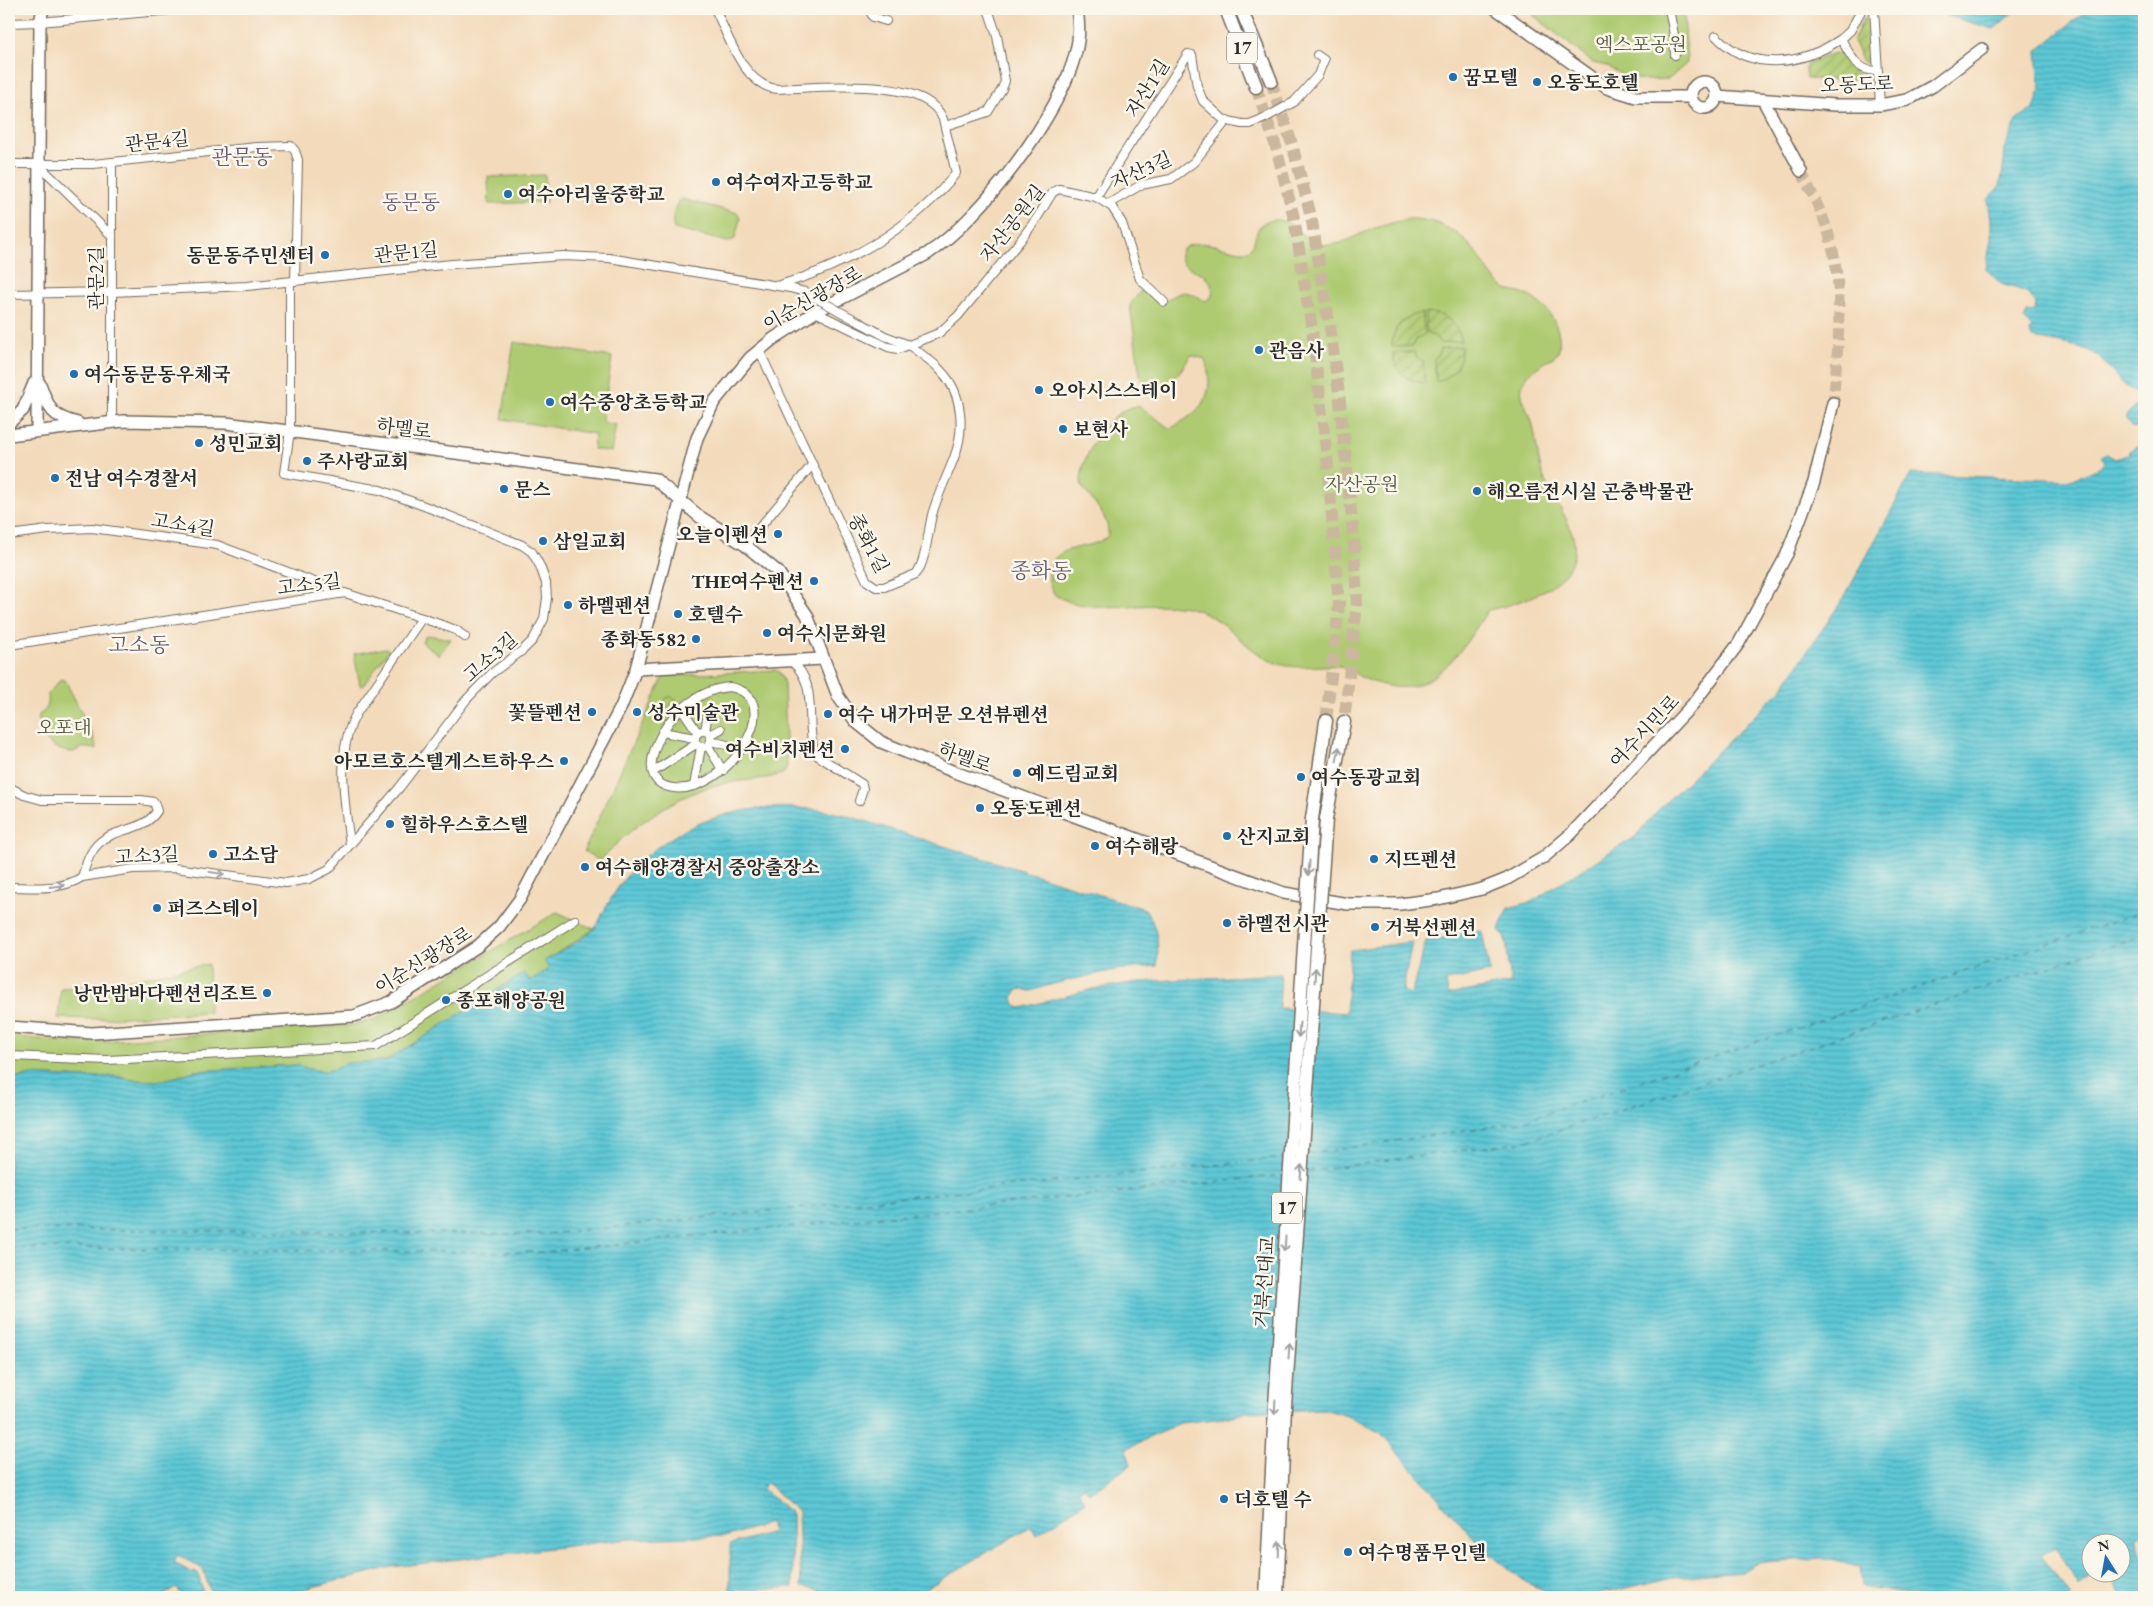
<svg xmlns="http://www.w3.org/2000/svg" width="2153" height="1606" font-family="'EB Garamond','Noto Serif KR',serif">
<defs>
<pattern id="garden-furrows" width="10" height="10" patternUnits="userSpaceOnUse" patternTransform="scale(1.25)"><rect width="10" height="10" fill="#afcb72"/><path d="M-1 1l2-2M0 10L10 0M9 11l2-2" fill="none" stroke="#97ae63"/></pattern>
<pattern id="water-rules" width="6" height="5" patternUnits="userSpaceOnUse" patternTransform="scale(1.25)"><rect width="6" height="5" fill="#5dc8d6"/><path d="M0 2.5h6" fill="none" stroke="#4da3ae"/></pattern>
</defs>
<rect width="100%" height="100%" fill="#fbf7ec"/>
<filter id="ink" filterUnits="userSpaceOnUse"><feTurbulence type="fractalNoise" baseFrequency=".02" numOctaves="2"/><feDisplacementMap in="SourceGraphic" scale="10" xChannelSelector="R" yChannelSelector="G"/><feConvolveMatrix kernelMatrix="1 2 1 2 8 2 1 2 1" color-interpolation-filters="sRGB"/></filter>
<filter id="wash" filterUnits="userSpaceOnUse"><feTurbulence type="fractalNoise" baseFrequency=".0096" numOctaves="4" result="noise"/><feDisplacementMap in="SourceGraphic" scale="20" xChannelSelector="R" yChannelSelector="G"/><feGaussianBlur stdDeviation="1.12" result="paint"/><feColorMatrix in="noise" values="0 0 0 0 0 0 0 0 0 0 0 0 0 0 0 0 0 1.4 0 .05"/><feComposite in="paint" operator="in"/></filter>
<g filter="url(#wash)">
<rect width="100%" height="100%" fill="#f3daba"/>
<!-- green -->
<g fill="#afcb72" stroke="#6d7b4e">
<polygon points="1535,9 1684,9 1687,63 1669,79 1645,80 1629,78 1606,66 1593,63 1532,14"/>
<polygon points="545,175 546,202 489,204 488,177"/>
<path d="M682,199l56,14 2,6 -5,20 -7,3 -54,-13c-3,-8 0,-26 8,-30z"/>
<path d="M1409,219c31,0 54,14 71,39 6,9 12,20 21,27 9,9 21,6 31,13 19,11 32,34 26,55 -12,11 -31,16 -36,33 -3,12 7,25 10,36 5,19 5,38 12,56 7,19 22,35 28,55 16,49 -49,70 -84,77 -22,33 -52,87 -100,76 -8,-2 -17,-4 -25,-8 -7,-3 -16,-12 -23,-12 -25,-2 -48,6 -71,-6 -32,-17 -44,-45 -83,-53 -39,-7 -96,10 -131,-12 -5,-8 -8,-17 -5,-26 7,-28 41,-17 58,-33 2,-19 -16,-35 -26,-49 -7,-24 31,-87 59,-80l29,22c31,-18 47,-32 35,-70l-14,-4c-12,19 -25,40 -50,27l-11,-77 13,-17 18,16c22,-14 21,-16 44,-3 12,-3 8,-19 0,-25 -10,-7 -29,-9 -23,-26 18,-16 44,2 65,1 11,-6 6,-25 20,-30 26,-8 35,23 58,24 16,1 29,-9 43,-14 14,-6 27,-9 41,-12z"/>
<polygon points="514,342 612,357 602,422 616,425 611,452 593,449 595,434 502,419"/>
<polygon points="426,635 427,635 451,639 439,655 422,642"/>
<polygon points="386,648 389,650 362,687 360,685 354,654"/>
<path d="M775,670l4,2 5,11 3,84 -3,6c-15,7 -45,7 -63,11 -43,9 -93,44 -121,77l-16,-10 80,-175z"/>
<path d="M61,679l4,1 28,55 4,14c-5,0 -12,-2 -16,-1 -5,2 -6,5 -11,4 -18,-1 -35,-19 -31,-37 9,-6 10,-10 9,-21z"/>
<polygon points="557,912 594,929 545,961 549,969 530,981 524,973 386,1061 345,1063 336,1069 323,1071 309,1069 297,1065 194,1071 176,1077 157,1081 132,1080 115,1076 84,1078 31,1075 9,1080 9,1036 69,1042 100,1041 353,1025 378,1018"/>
<polygon points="208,964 209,1012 91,1019 58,1018 61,988 108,984"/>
</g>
<!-- garden -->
<g fill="url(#garden-furrows)" stroke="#6d7b4e">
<polygon points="1866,18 1870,20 1872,59 1869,63 1863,62 1853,41 1863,20"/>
<polygon points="1835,53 1845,55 1858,75 1858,80 1806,79 1806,64"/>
<path d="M1422,313l3,21 -8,4 -4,8 -21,1c-1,-18 12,-32 30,-34z"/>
<path d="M1425,313c18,-1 33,9 36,28l-21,2 -5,-7 -8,-2z"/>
<path d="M1461,346c2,17 -9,32 -25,36l-2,-23 5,-4 1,-6z"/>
<path d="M1414,352l3,5 6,4 2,22c-18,-1 -31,-13 -32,-30z"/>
<circle cx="670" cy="703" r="6"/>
</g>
<!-- water -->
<g fill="url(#water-rules)" stroke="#447a80">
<polygon points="1922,9 2017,9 1994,29"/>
<path d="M2088,9h56v1524l-8,5 8,24v35h-25l-7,-23h8v-30h-30v30h4l-16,12 -23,-39 -14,8 30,42h-149l-60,-10 -2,-20 -39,-9 -55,4 -9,1 -15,8 -68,6 -86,20h-28l-33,-14 -45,-35 -101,-115 -31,-16 -26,-8 -76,3 -24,6 -44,5 -54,26 5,16 -42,28 -4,-7 -7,4 7,12 -49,33 -5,-9 -119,71h-81c-9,-7 -18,-9 -30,-10l-3,-75 -31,-29 -5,5 30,26 1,73 -63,4v-47l43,-12 -3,-9 -42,13 -100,3 -236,28 -119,30h-61l-9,-28 -25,-14 -4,8 19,10 1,-2 4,2 6,24h-28l5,-3 -4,-6 -17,9h-151v-517l22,-5 53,3 31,-2 17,4 25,1 19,-4 18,-6 103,-6 12,4 14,2 13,-2 9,-6 41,-2 138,-88 6,8 19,-12 -5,-8c12,-7 44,-24 51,-33 4,-5 6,-12 9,-17 8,-15 18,-31 30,-43 56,-58 136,-71 211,-53l300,94c13,18 14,36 12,57l-42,4 -58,13 -27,8 -10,-2c-9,5 -9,15 1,19l72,-19 45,-7 143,-8 -2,34 67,5 4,-63 62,-8 -9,49 8,3 15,-53 56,-10 8,41 -44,9 2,14 63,-12 -5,-42 -7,-12 9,-21 23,-6 77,-49 26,-15 23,-27 124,-121 64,-94 66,-122 160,6 28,-12 6,-6 -4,-5 6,-3 8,5 14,-4 1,-4 12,-7 2,-5 -3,-11 -10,-1 -6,-10 13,-14 -1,-11c-18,-5 -28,-29 -44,-39 -9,-7 -49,-13 -61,-15l-2,-6 2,-5 -8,-8 3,-7 8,-1 1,-8 -12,-12 -23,-7 -15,-15 5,-30v-20l-3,-19 12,-15 4,-22 1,-16 13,-29 16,-9 6,-19 -3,-39z"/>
</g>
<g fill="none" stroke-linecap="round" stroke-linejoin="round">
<!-- ferry -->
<g stroke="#3a5a5e" stroke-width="1" stroke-dasharray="6 5" stroke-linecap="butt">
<polyline points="1308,1154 1521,1122 2144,911"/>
<polyline points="1308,1171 1524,1142 2144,935"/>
<polyline points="9,1229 546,1234 1284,1158"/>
<polyline points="9,1248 546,1252 1284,1175"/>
</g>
</g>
</g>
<g filter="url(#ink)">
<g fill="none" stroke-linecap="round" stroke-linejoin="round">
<!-- secondary-tunnel -->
<path stroke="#cbb79d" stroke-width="11" stroke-dasharray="11 5.5" stroke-linecap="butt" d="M1801,171c10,21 21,41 28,64 16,54 9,113 4,168"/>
<!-- primary-tunnel -->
<g stroke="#cbb79d" stroke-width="12" stroke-dasharray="12 6" stroke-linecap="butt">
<polyline points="1271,81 1292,144 1311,216 1330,327 1340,401 1354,542 1357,604 1344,722"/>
<polyline points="1256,87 1276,147 1294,218 1312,330 1328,466 1339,605 1326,721"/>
</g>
<!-- street casing -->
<g stroke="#71685d" stroke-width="10">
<g id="street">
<path d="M715,9c13,26 29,78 63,80 39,-1 147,-14 165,30l13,54c-44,56 -109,92 -176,112"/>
<polyline points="869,9 873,17 886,21"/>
<polyline points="1669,9 1674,35 1675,55"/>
<path d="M1862,9l-12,22 -9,8c11,18 14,32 37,32"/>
<polyline points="1874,9 1880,105"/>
<polyline points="9,23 40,22 171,10"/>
<path d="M1716,36c35,37 86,29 125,3"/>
<polyline points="945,126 988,112 1002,89 1005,81 997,36 988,9"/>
<polyline points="9,164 93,164 257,147 291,146 295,151 298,160 295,281"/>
<polyline points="39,165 112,236"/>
<polyline points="1096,197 1188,54 1192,55 1197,86 1203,101 1224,120 1242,124 1250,124 1265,118 1294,102 1318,75 1324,60 1317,55"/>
<polyline points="1108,204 1141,185 1171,179 1194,162 1227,120"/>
<polyline points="9,294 112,292 247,286 452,264 563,256 609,258 790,288 805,292"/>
<polyline points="859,322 885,336 909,345 939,333 958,316 1020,241 1037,218 1053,192 1059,189 1096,197 1112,207 1122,223 1140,279 1164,302"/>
<path d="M759,350l108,231 9,6h8l32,-13c10,-12 12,-43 16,-59 5,-19 15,-38 22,-57 11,-28 9,-64 -12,-86 -9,-11 -22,-18 -33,-27l-11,4 -10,-2 -73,-35"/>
<polyline points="112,421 112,162"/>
<polyline points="9,535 48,530 92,528 217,545 343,593"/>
<polyline points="745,545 812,465"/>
<polyline points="422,618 456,630 465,637"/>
<path d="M9,645l336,-52 77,25 -66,96c-21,39 -11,89 -6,131"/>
<path d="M791,661c28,22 14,59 23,90l4,5 44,28 1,5 -4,12"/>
<path d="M730,687c60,11 -2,108 -57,101 -41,-6 -13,-58 3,-74 15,-14 33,-26 54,-27z"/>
<polyline points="682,709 698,733"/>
<polyline points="705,731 708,713"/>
<circle cx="703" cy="739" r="8"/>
<polyline points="662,732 695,738"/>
<polyline points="710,735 721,729"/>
<polyline points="711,741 743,749"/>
<polyline points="708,746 723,771"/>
<polyline points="653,772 696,744"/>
<polyline points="694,786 701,747"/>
<path d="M9,787l15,8 18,5h99l13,2 3,9c-13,21 -41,16 -58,32 -10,9 -13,22 -17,34"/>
<path d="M9,887c24,0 52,4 73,-10l51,-8 42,-1 111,15 23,-4 20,-10 71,-82 66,-87 26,-27 31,-23 10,-10 11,-21 3,-21 -1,-15 -6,-17 -8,-14 -10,-7 -95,-38 -47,-17 -96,-17 6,-42v-149"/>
<polyline points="9,1056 107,1060 376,1046 575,920"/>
</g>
</g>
<!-- secondary casing -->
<g stroke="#71685d" stroke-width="14">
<g id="secondary">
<polyline points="1496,9 1607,88 1636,97 1691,97"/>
<circle cx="1704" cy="95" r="13"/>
<polyline points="1717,96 1835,105 1880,105 1907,100 1933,86 1982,49"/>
<polyline points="1763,100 1801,171"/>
<path d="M40,384c9,25 11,33 38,39"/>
<polyline points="9,423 23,410 34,383"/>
<polyline points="37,431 40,22 43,9"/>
<polyline points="9,435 123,421 226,423 655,479 700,517 745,545 778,572 807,615 838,696 856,722 881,742 957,773 1284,893 1348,904 1400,904 1438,899 1482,889 1507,879 1543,858 1571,834 1693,704 1739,643 1787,554 1814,482 1833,403"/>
<polyline points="636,669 823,659"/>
<path d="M9,1027l83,6 262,-17 37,-14 87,-56 21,-19 21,-28 101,-192 15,-38 61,-231 17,-36 36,-44 23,-19 42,-27 112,-58c53,-34 135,-141 149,-203 4,-14 3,-29 1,-42"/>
</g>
</g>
<!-- primary casing -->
<g stroke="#71685d" stroke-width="15">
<g id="primary">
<polyline points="1226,9 1256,87"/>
<polyline points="1241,9 1271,81"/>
<polyline points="1312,819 1326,721"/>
<polyline points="1326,819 1344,722"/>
</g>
</g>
<!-- street -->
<use href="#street" stroke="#fff" stroke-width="8"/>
<!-- secondary -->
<use href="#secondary" stroke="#fff" stroke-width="11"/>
<!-- primary -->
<use href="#primary" stroke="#fff" stroke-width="12"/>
<!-- street-bridge casing -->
<g stroke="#71685d" stroke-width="10" stroke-linecap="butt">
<polyline id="street-bridge" points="805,292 859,322"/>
</g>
<!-- primary-bridge casing -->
<g stroke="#71685d" stroke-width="15" stroke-linecap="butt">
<g id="primary-bridge">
<polyline points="1266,1597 1275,1406 1312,819"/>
<polyline points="1277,1597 1285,1406 1326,819"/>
</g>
</g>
<!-- street-bridge -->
<use href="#street-bridge" stroke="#fff" stroke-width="8"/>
<!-- primary-bridge -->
<use href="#primary-bridge" stroke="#fff" stroke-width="12"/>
</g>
<!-- one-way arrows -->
<defs><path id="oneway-shaft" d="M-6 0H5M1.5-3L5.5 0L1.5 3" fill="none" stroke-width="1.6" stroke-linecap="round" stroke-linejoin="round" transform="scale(1.25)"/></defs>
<g stroke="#a0a0a0">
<use href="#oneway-shaft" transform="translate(1338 754) rotate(-80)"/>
<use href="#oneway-shaft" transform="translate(1309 868) rotate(94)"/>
<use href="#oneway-shaft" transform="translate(217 873) rotate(8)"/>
<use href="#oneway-shaft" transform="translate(57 886) rotate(-7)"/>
<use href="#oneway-shaft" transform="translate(1315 975) rotate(-86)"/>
<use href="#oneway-shaft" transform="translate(1299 1030) rotate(94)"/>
<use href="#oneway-shaft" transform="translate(1301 1172) rotate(-86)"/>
<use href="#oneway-shaft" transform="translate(1285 1244) rotate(94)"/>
<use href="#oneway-shaft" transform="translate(1289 1351) rotate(-86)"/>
<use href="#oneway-shaft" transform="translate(1275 1407) rotate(93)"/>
<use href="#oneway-shaft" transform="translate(1279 1549) rotate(-88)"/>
</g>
</g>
<!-- markers -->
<g fill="#1f6fb2" stroke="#fbf7ec" stroke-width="2">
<circle cx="1453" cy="77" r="5"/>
<circle cx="1537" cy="82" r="5"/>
<circle cx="716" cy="182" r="5"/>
<circle cx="508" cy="194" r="5"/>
<circle cx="325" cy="255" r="5"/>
<circle cx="1259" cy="350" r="5"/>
<circle cx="74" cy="374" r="5"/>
<circle cx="1039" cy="390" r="5"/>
<circle cx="550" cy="402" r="5"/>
<circle cx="1063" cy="429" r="5"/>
<circle cx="199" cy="443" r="5"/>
<circle cx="307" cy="461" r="5"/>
<circle cx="55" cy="478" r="5"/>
<circle cx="504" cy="489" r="5"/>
<circle cx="1477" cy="491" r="5"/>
<circle cx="778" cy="534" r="5"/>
<circle cx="543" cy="541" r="5"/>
<circle cx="814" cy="581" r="5"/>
<circle cx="568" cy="605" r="5"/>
<circle cx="678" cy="614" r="5"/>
<circle cx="767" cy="633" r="5"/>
<circle cx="696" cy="639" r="5"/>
<circle cx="592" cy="712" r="5"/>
<circle cx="637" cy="712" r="5"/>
<circle cx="828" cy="714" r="5"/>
<circle cx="845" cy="749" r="5"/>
<circle cx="564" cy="761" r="5"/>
<circle cx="1017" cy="773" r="5"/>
<circle cx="1301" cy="777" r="5"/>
<circle cx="980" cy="808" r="5"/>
<circle cx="390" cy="824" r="5"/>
<circle cx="1227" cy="836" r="5"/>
<circle cx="1095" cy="846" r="5"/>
<circle cx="213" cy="854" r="5"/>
<circle cx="1374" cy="859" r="5"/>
<circle cx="585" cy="867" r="5"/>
<circle cx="157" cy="908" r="5"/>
<circle cx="1227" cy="923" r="5"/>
<circle cx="1375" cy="927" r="5"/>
<circle cx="267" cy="993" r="5"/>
<circle cx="446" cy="1000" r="5"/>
<circle cx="1224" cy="1499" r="5"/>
<circle cx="1348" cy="1552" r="5"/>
</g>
<g text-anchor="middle" stroke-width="5" stroke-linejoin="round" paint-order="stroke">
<!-- shield labels -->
<g fill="#fbf7ec" stroke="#696865" stroke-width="1">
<rect x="1227" y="32.5" width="30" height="31" rx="4"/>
<rect x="1272" y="1192.5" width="30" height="31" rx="4"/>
</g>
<g font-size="18" font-weight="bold" fill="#2b2b2b">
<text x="1242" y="54">17</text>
<text x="1287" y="1214">17</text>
</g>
<!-- park labels -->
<g font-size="19" fill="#535b40" stroke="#fbf7ec">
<text x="1641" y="51">엑스포공원</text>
<text x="1362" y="491">자산공원</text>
<text x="64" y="734">오포대</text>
</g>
<!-- poi labels -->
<g font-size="19" font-weight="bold" fill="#2b2b2b" stroke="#fbf7ec" text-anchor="start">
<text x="1463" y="84">꿈모텔</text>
<text x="1547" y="89">오동도호텔</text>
<text x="726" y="189">여수여자고등학교</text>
<text x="518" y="201">여수아리울중학교</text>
<text x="315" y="262" text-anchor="end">동문동주민센터</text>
<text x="1269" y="357">관음사</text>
<text x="84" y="381">여수동문동우체국</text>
<text x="1049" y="397">오아시스스테이</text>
<text x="560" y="409">여수중앙초등학교</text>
<text x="1073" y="436">보현사</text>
<text x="209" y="450">성민교회</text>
<text x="317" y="468">주사랑교회</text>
<text x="65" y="485">전남 여수경찰서</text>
<text x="514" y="496">문스</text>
<text x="1487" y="498">해오름전시실 곤충박물관</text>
<text x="768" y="541" text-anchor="end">오늘이펜션</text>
<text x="553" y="548">삼일교회</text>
<text x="804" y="588" text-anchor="end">THE여수펜션</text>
<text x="578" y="612">하멜펜션</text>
<text x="688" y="621">호텔수</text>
<text x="777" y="640">여수시문화원</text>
<text x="686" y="646" text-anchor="end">종화동582</text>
<text x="582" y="719" text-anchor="end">꽃뜰펜션</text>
<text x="647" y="719">성수미술관</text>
<text x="838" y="721">여수 내가머문 오션뷰펜션</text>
<text x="835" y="756" text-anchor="end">여수비치펜션</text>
<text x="554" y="768" text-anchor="end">아모르호스텔게스트하우스</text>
<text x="1027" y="780">예드림교회</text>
<text x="1311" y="784">여수동광교회</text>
<text x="990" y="815">오동도펜션</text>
<text x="400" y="831">힐하우스호스텔</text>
<text x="1237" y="843">산지교회</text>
<text x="1105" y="853">여수해랑</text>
<text x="223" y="861">고소담</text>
<text x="1384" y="866">지뜨펜션</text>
<text x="595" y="874">여수해양경찰서 중앙출장소</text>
<text x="167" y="915">퍼즈스테이</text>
<text x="1237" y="930">하멜전시관</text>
<text x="1385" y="934">거북선펜션</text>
<text x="257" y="1000" text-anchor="end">낭만밤바다펜션리조트</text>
<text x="456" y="1007">종포해양공원</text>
<text x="1234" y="1506">더호텔 수</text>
<text x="1358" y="1559">여수명품무인텔</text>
</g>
<!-- street labels -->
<g font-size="19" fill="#2b2b2b" stroke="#fbf7ec">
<text transform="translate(1857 84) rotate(-2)" y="7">오동도로</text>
<text transform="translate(1147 88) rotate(-58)" y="7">자산1길</text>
<text transform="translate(157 141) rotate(-6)" y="7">관문4길</text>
<text transform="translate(1141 170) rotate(-24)" y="7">자산3길</text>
<text transform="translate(1012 223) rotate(-52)" y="7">자산공원길</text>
<text transform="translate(406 252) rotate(-6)" y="7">관문1길</text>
<text transform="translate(96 278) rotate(-90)" y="7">관문2길</text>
<text transform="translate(812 298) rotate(-30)" y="7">이순신광장로</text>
<text transform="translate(404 428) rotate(7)" y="7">하멜로</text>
<text transform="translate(183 524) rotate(9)" y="7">고소4길</text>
<text transform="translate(869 543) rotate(62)" y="7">종화1길</text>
<text transform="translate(309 584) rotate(-7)" y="7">고소5길</text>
<text transform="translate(490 657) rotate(-41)" y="7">고소3길</text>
<text transform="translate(1644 731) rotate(-47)" y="7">여수시민로</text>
<text transform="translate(965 757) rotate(20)" y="7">하멜로</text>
<text transform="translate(147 855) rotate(-3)" y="7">고소3길</text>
<text transform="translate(423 960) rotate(-32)" y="7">이순신광장로</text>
<text transform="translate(1264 1282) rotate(-86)" y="7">거북선대교</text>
</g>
<!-- neighbourhood labels -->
<g font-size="20" fill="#665b72" stroke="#fbf7ec">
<text x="411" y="209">동문동</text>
</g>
<!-- quarter labels -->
<g font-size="21" fill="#665b72" stroke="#fbf7ec">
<text x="242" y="164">관문동</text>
<text x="1041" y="578">종화동</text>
<text x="139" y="652">고소동</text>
</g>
</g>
<!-- margin -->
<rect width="2153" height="1606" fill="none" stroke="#fbf7ec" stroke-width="30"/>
<!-- north arrow -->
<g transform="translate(2106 1558) rotate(349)"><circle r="24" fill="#fbf7ec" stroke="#a8a59f"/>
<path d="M0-4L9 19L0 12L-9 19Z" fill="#1f6fb2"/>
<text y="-8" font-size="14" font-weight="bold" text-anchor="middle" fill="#2b2b2b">N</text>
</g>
</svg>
